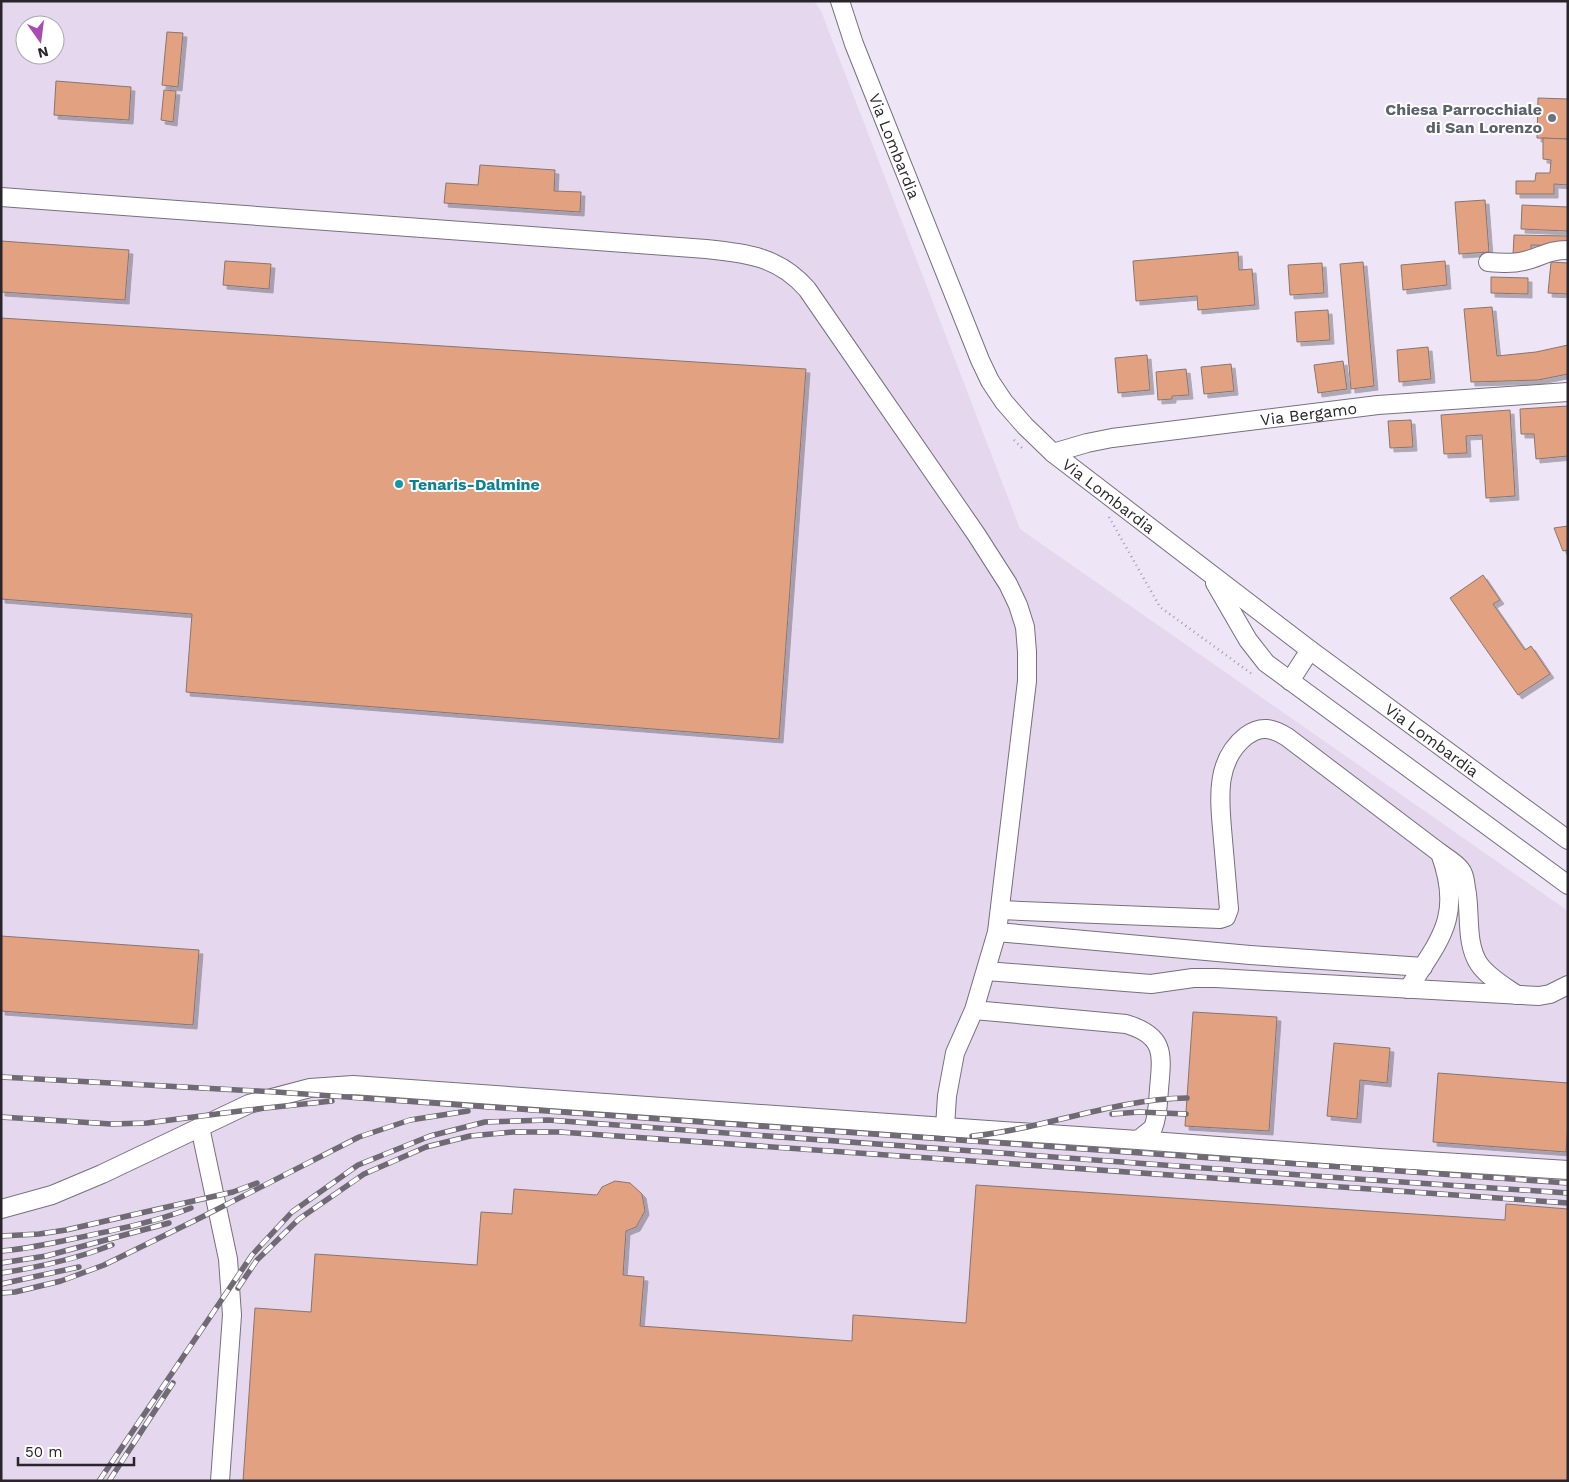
<svg xmlns="http://www.w3.org/2000/svg" width="1569" height="1482" font-family="'Work Sans',sans-serif">
<defs>
<filter id="shadow"><feDropShadow dx="4" dy="4" stdDeviation="0" flood-color="#0004"/></filter>
</defs>
<rect width="100%" height="100%" fill="#eee5f6"/>
<!-- built -->
<path fill="#e4d7ee" fill-rule="evenodd" d="M1,1h813l7,10 199,518 548,382v570h-1567zM25,25h30v30h-30z"/>
<!-- building -->
<g fill="#e2a181" stroke="#87766e" filter="url(#shadow)">
<polygon points="167,32 183,33 178,87 162,85"/>
<polygon points="56,81 131,87 129,120 54,115"/>
<polygon points="164,90 176,91 173,122 161,120"/>
<polygon points="1538,98 1568,99 1568,139 1537,138"/>
<polygon points="1543,138 1568,139 1568,185 1554,184 1554,194 1516,194 1516,181 1535,181 1536,173 1550,173 1551,160 1543,159"/>
<polygon points="480,165 555,170 554,191 581,192 580,212 444,203 446,183 478,185"/>
<polygon points="1485,200 1489,252 1459,254 1455,202"/>
<polygon points="1522,205 1568,207 1568,231 1521,229"/>
<polygon points="1514,235 1568,236 1568,246 1531,245 1531,256 1513,255"/>
<polygon points="1,241 129,250 125,300 1,292"/>
<polygon points="1238,252 1239,270 1252,269 1255,305 1198,310 1197,296 1136,301 1133,261"/>
<polygon points="225,261 271,264 269,289 223,285"/>
<polygon points="1445,261 1447,285 1403,290 1401,265"/>
<polygon points="1363,262 1374,386 1351,389 1340,264"/>
<polygon points="1551,262 1568,263 1568,294 1548,293"/>
<polygon points="1322,263 1324,293 1290,295 1288,265"/>
<polygon points="1491,277 1528,278 1528,294 1491,293"/>
<polygon points="1492,307 1497,356 1536,352 1568,345 1568,374 1538,380 1471,382 1464,309"/>
<polygon points="1328,310 1330,340 1297,342 1295,312"/>
<polygon points="1,318 806,369 779,739 186,692 192,614 1,599"/>
<polygon points="1428,347 1431,379 1399,382 1397,350"/>
<polygon points="1147,355 1150,390 1118,393 1115,358"/>
<polygon points="1343,361 1347,389 1318,393 1314,365"/>
<polygon points="1231,364 1234,391 1204,394 1201,367"/>
<polygon points="1186,369 1189,395 1172,396 1172,399 1158,400 1156,372"/>
<polygon points="1568,406 1568,456 1536,459 1534,434 1521,434 1520,409"/>
<polygon points="1510,410 1515,496 1486,498 1482,435 1466,436 1467,453 1444,454 1441,415"/>
<polygon points="1411,420 1413,447 1390,448 1388,421"/>
<polygon points="1568,526 1568,550 1563,551 1554,528"/>
<polygon points="1483,575 1500,600 1493,604 1525,650 1531,646 1550,674 1518,695 1450,598"/>
<polygon points="1,936 199,950 193,1025 1,1011"/>
<polygon points="1193,1012 1277,1017 1269,1131 1185,1126"/>
<polygon points="1334,1043 1390,1048 1387,1083 1360,1080 1357,1119 1327,1116"/>
<polygon points="1438,1073 1568,1083 1568,1124 1566,1152 1433,1142"/>
<polygon points="615,1181 630,1183 642,1194 645,1211 636,1227 626,1231 623,1275 644,1277 640,1326 852,1341 853,1315 966,1323 976,1185 1505,1220 1506,1204 1568,1209 1568,1481 243,1481 255,1308 311,1312 315,1254 477,1265 481,1212 512,1214 514,1189 597,1195 602,1187"/>
</g>
<g fill="none" stroke-linecap="round" stroke-linejoin="round">
<!-- minor casing -->
<g stroke="#776f7e" stroke-width="20">
<g id="minor">
<path id="s1" d="M840,1l14,43 126,316 10,21 14,21 21,24 28,27 257,197 258,190"/>
<path d="M1,197l705,52c41,4 73,8 101,40l169,245 32,50 10,21 7,22 2,25v29l-30,251 -23,78 -19,43 -8,43 -2,31 193,13 15,-12c5,-12 5,-26 6,-39 3,-34 7,-53 -33,-65l-152,-14"/>
<path d="M1488,262c12,1 24,2 36,-1 18,-4 23,-11 44,-11"/>
<path id="s2" d="M1053,453l34,-10 25,-5 266,-33 190,-13"/>
<polyline points="1215,583 1248,640 1266,663 1568,885"/>
<polyline points="1290,681 1310,650"/>
<path d="M1440,853c7,5 16,10 21,17 4,5 4,12 5,18 5,24 -1,55 13,76 9,13 25,22 38,31"/>
<path d="M1000,910l220,9 6,-2 3,-8c-2,-23 -4,-46 -6,-69 -3,-37 -10,-78 23,-104 15,-11 26,-8 41,1l153,116c23,63 1,85 -32,136"/>
<polyline points="997,932 1250,955 1423,967"/>
<polyline points="986,971 1151,984 1193,978 1216,978 1539,996 1550,994 1568,985"/>
<polyline points="200,1127 228,1259 232,1315 220,1481"/>
<polyline points="1138,1140 1379,1158 1568,1170"/>
<polyline points="1,1209 52,1195 102,1174 249,1104 310,1088 353,1085 945,1127"/>
</g>
</g>
<!-- path -->
<g stroke="#a39ca9" stroke-width="2.5" stroke-dasharray="1 4" stroke-linecap="butt">
<polyline points="1014,440 1023,449"/>
<polyline points="1109,517 1160,607 1252,674"/>
</g>
<!-- minor -->
<use href="#minor" stroke="#fff" stroke-width="18"/>
<!-- rail casing -->
<g stroke="#706a74" stroke-width="5.5">
<g id="rail">
<polyline points="1,1077 276,1092 1568,1183"/>
<polyline points="1112,1114 1139,1112 1186,1114"/>
<polyline points="1,1117 111,1124 147,1123 248,1110 332,1101"/>
<path d="M972,1136c72,-7 142,-37 215,-38"/>
<polyline points="1,1236 39,1234 66,1230 233,1192 257,1183"/>
<path d="M1,1251c26,-2 51,-8 76,-13 38,-8 78,-16 114,-30"/>
<polyline points="1,1263 46,1256 169,1223"/>
<path d="M1,1273c39,-6 75,-14 111,-28"/>
<polyline points="1,1284 79,1267"/>
<polyline points="238,1288 257,1260 299,1219 364,1174 426,1147 470,1136 513,1132 560,1132 1568,1203"/>
<polyline points="1,1293 15,1292 61,1281 104,1265 202,1217 359,1137 410,1120 468,1111"/>
<polyline points="99,1481 252,1255 292,1212 358,1165 430,1136 485,1122 548,1120 1342,1178 1568,1193"/>
<polyline points="109,1481 173,1383"/>
</g>
</g>
<!-- rail -->
<use href="#rail" stroke="#fff" stroke-width="4" stroke-dasharray="11" stroke-linecap="butt"/>
</g>
<!-- markers -->
<circle fill="#6b7280" stroke="#fff" stroke-width="2" cx="1552" cy="118" r="5"/>
<circle fill="#0f9aa8" stroke="#fff" stroke-width="2" cx="399" cy="484" r="5"/>
<g text-anchor="middle" stroke-width="4" stroke-linejoin="round" paint-order="stroke">
<!-- worship labels -->
<g font-size="16" font-weight="bold" fill="#5b616d" stroke="#fff" text-anchor="end">
<text x="1542" y="115">Chiesa Parrocchiale<tspan x="1542" dy="18">di San Lorenzo</tspan></text>
</g>
<!-- street labels -->
<g font-size="16" fill="#29252b" stroke="#fff">
<text dy="6" stroke="none"><textPath href="#s1" startOffset="155">Via Lombardia</textPath></text>
<text dy="6" stroke="none"><textPath href="#s2" startOffset="259">Via Bergamo</textPath></text>
<text dy="6" stroke="none"><textPath href="#s1" startOffset="575">Via Lombardia</textPath></text>
<text dy="6" stroke="none"><textPath href="#s1" startOffset="980">Via Lombardia</textPath></text>
</g>
<!-- culture labels -->
<g font-size="16" font-weight="bold" fill="#0d838f" stroke="#fff" text-anchor="start">
<text x="409" y="490">Tenaris-Dalmine</text>
</g>
</g>
<!-- border -->
<rect width="1569" height="1482" fill="none" stroke="#29252b" stroke-width="5"/>
<!-- north arrow -->
<g transform="translate(40 40) rotate(166)"><circle r="24" fill="#ffffff" stroke="#a9a8aa"/>
<path d="M0-4L9 19L0 12L-9 19Z" fill="#aa4bb4"/>
<text y="-8" font-size="14" font-weight="bold" text-anchor="middle" fill="#29252b">N</text>
</g>
<!-- scale -->
<path d="M18 1457v8h116v-8" fill="none" stroke="#29252b" stroke-width="2.5"/>
<text x="25" y="1457" font-size="15" fill="#29252b" stroke="#ffffff" stroke-width="4" paint-order="stroke">50 m</text>
</svg>
